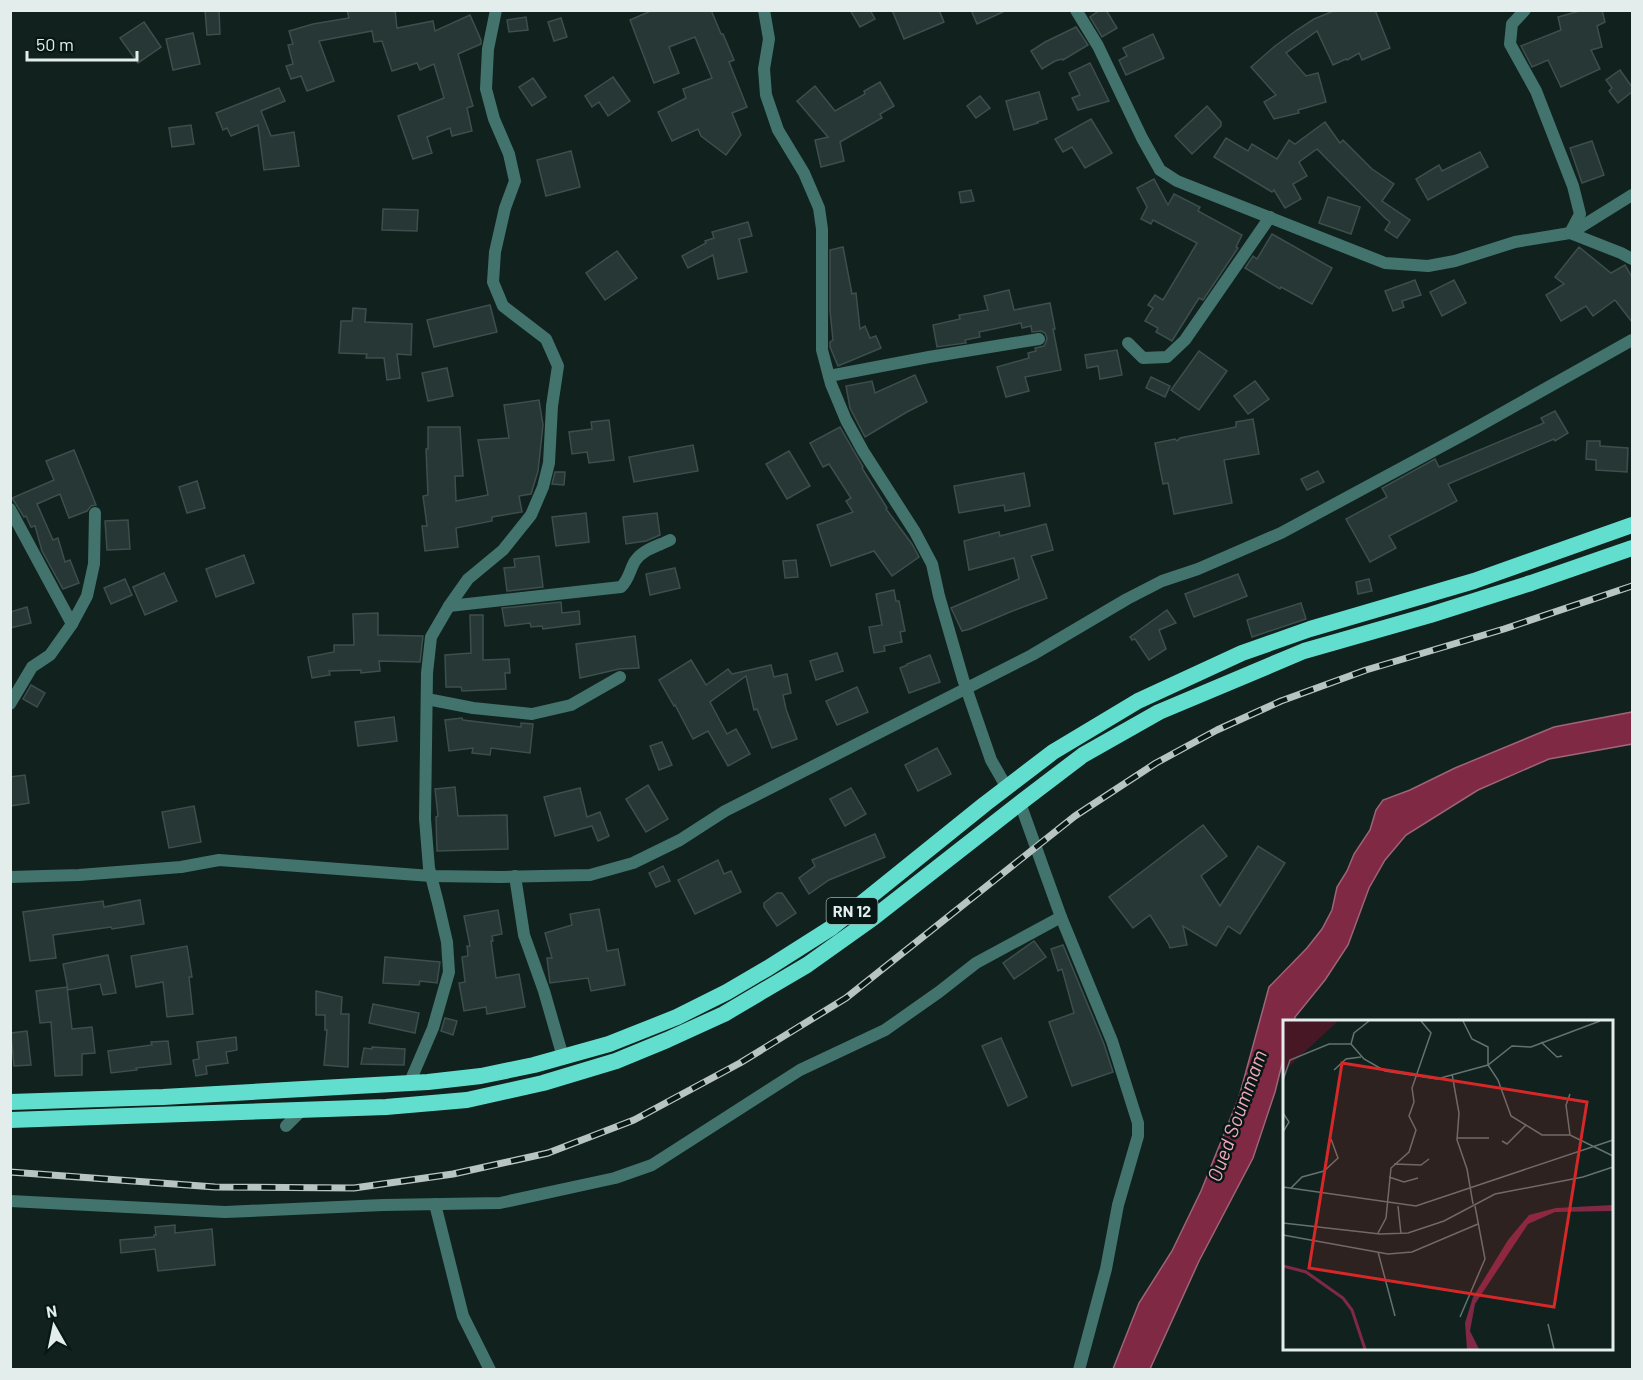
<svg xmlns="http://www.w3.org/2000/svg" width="1643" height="1380" font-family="Barlow,sans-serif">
<rect width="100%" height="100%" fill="#10211e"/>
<!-- water -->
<polygon fill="#802945" stroke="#9e6477" stroke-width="1.5" points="1632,712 1632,744 1549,759 1478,790 1406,835 1385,860 1369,888 1348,945 1325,980 1295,1017 1294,1021 1284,1022 1284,1056 1275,1092 1253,1158 1199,1261 1150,1369 1113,1369 1139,1303 1172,1251 1201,1191 1239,1097 1269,987 1307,948 1322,929 1332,910 1337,887 1347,871 1354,854 1370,830 1376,810 1383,800 1410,790 1455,768 1554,727"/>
<!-- building -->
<g fill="#263735" stroke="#3d4f4d" stroke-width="1.5">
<polygon points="205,10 219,10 220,34 207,35"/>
<polygon points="347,10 395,10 397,28 433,21 435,31 470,15 481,40 481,44 458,54 473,106 467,108 472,131 452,136 450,128 427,137 432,153 413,159 398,116 444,98 434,64 420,70 417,63 392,71 382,41 374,42 372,31 319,41 334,81 307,91 301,76 291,79 286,66 293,64 288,45 293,44 289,31 313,24 349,18"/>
<polygon points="653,10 711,10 721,34 723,34 734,60 729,62 747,107 732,113 741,135 726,155 701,136 698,129 672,141 658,112 686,98 683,89 712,78 695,37 669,47 679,73 654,83 630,20"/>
<polygon points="850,10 870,10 875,19 860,27"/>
<polygon points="892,10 939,10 944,22 904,39"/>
<polygon points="971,10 1007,10 977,24"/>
<polygon points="1100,10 1106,10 1117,28 1102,37 1090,17"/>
<polygon points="1336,10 1375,10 1390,48 1362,60 1359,53 1347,60 1346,59 1333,65 1317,31 1286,53 1306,76 1318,73 1326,102 1298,110 1299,113 1274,119 1264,102 1276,95 1251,67 1275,46 1297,30 1314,19"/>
<polygon points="1583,10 1602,10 1605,22 1597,26 1602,47 1591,50 1600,69 1561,87 1548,60 1532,67 1521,46 1561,30 1558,17"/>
<polygon points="526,17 528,30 509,32 507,20"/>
<polygon points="561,18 567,37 554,41 548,22"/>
<polygon points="144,22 161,47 138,63 120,38"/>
<polygon points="1076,27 1088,45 1063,60 1062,59 1055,61 1042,69 1031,51 1045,42"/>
<polygon points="193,33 200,64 173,70 166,39"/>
<polygon points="1153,34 1164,58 1126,75 1119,60 1127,56 1123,48"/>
<polygon points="1090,63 1109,101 1078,110 1072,98 1080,95 1069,73"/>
<polygon points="1620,70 1632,87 1632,92 1618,103 1609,91 1612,88 1606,80"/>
<polygon points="613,77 630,101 608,116 599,102 592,107 585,96"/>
<polygon points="533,78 546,97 532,106 519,87"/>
<polygon points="880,82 894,106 880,114 882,118 840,142 844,161 821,167 815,140 828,137 797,101 815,86 835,111 865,94 864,91"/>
<polygon points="279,88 285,101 261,111 271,136 294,132 299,166 264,170 258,125 231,136 227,128 223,130 216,113"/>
<polygon points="1039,92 1047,119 1037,122 1038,123 1014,130 1006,101"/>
<polygon points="980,96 990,108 976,118 967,106"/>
<polygon points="1207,106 1221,122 1221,126 1192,154 1175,136"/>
<polygon points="1091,119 1112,153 1085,168 1072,147 1063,152 1055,139"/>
<polygon points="1325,122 1340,143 1343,140 1372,169 1394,184 1382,201 1410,220 1397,238 1385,230 1390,222 1385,218 1317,149 1299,162 1307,176 1293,184 1301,199 1285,208 1274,190 1272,192 1214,157 1226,138 1248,151 1252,144 1277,159 1289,140 1295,144"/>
<polygon points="191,125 194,144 172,147 169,128"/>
<polygon points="1592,141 1604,175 1582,183 1570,148"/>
<polygon points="571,151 580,187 546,196 537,160"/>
<polygon points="1480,152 1488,167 1428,200 1416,179 1439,165 1442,171"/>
<polygon points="1154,179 1168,205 1174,194 1200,207 1198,211 1242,235 1236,247 1238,248 1203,300 1199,298 1172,341 1156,332 1158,328 1145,321 1153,308 1148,305 1155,295 1163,300 1197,243 1153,220 1151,224 1141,219 1147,207 1137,188"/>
<polygon points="971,190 974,201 961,203 959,192"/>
<polygon points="1328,197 1360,207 1351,234 1319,223"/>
<polygon points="383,209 418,210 417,231 382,230"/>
<polygon points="748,222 752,236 739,239 747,272 718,279 713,255 688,268 682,256 706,243 705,241 714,238 712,232"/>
<polygon points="1272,234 1332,268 1312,304 1281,287 1280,289 1245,268 1253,256 1257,259"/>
<polygon points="843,247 852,294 856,293 860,329 865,326 870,338 876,336 881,348 838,366 830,347 830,342 833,340 830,311 830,250"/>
<polygon points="1579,247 1611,273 1625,265 1632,277 1632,322 1615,300 1593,316 1586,306 1561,321 1546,295 1564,284 1555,277"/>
<polygon points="617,251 637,278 605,300 586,273"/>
<polygon points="1415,280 1421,295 1402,301 1404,307 1393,311 1385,291"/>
<polygon points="1454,280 1466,303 1442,316 1430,292"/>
<polygon points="1009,290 1014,310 1050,303 1055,329 1053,329 1061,370 1025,377 1029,391 1006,397 997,367 1029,358 1028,353 1036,351 1035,348 1044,346 1046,342 1047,338 1045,333 1041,331 1032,332 1031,326 1022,328 1021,323 979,332 980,337 965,340 966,343 937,347 933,325 960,319 959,315 988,310 984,296"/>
<polygon points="490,305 497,332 434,347 427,320"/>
<polygon points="353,308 366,309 365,322 412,324 411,355 397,354 400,378 387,380 384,358 366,358 367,354 339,353 341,321 352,321"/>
<polygon points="1117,350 1122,375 1100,379 1098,366 1087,368 1085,355"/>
<polygon points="1199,351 1227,371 1199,410 1171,390"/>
<polygon points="447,368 453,396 428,401 422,373"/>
<polygon points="915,375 927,402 907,412 865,437 850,408 846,386 872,381 875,393"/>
<polygon points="1151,377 1170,386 1165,397 1146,388"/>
<polygon points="1255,381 1269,399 1248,414 1234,396"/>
<polygon points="539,400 543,425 538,471 531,494 519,496 522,512 492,517 492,521 456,528 458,547 425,551 422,526 427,526 423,496 428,495 426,449 428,449 428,427 460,427 463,476 455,476 456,501 488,495 478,440 509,438 504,405"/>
<polygon points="1555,411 1568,433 1555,441 1554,439 1448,484 1457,501 1389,536 1396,548 1370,562 1346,519 1387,497 1382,488 1435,459 1439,467 1544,423 1541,418"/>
<polygon points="1253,419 1259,454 1224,460 1232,503 1174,514 1168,483 1163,484 1155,443 1175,439 1177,441 1180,438 1236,427 1236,422"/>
<polygon points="609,420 614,460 589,463 587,452 572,454 569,432 592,429 591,422"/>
<polygon points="840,427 863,467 862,468 887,508 886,509 912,544 919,557 892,576 874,551 831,566 817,525 853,512 846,501 851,498 829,464 823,467 810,443"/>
<polygon points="1587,441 1600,441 1600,446 1628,448 1627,472 1596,470 1596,460 1586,459"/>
<polygon points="693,445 698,471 634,482 629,457"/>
<polygon points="74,450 96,505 91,506 87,511 69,518 60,494 37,504 53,540 58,538 65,562 70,560 79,583 63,589 42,551 35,526 31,527 26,516 24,517 12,498 54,480 46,461"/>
<polygon points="789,451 810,486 787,499 766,464"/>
<polygon points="1318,471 1324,482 1307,490 1301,479"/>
<polygon points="555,472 565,472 564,485 552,484"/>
<polygon points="1024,473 1030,506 1005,511 1004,505 959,513 954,486"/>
<polygon points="197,481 205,508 187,513 179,487"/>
<polygon points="586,513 589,542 556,546 552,517"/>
<polygon points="657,513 660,535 646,541 626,544 623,517"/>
<polygon points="128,520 130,549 107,550 105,521"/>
<polygon points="1046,524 1053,550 1031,556 1047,598 1010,612 970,629 962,631 951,608 1019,579 1014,558 969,570 964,541 999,532 1000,536"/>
<polygon points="244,555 254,583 216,597 206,569"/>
<polygon points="539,556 543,587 507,591 504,568 515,567 514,559"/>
<polygon points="796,560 798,577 785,578 783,561"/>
<polygon points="675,568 680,588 650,595 646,574"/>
<polygon points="164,573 177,601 145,615 133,587"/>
<polygon points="1238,574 1247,596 1194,617 1185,594"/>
<polygon points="125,579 132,595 111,604 104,588"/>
<polygon points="1369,579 1372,591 1358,594 1356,582"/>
<polygon points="894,590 896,601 899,601 905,631 900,632 902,642 884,646 885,651 874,653 869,627 882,625 876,594"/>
<polygon points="561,602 562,613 579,611 580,624 543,629 542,626 531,627 530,623 505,626 502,608"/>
<polygon points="1301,603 1306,619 1252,637 1247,620"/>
<polygon points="27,607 31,623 10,628 10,612"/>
<polygon points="1167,610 1176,623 1159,630 1166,649 1149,660 1135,639 1132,640 1130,637"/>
<polygon points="378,613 378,635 423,636 420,662 379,661 380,671 361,673 361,670 329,671 330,675 312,678 308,657 334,652 334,645 354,645 353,614"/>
<polygon points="470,615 483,615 483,660 509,659 510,673 505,673 506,689 462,691 461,687 446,687 445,655 471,653"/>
<polygon points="635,636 639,668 619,669 580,678 576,644"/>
<polygon points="837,653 843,671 816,680 810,661"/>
<polygon points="930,655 940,682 909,693 900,668 907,665 907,664"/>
<polygon points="691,660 706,685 728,669 732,674 771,665 774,677 787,674 791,693 783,695 786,709 797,739 772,748 757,709 754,710 746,676 710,702 727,734 736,729 750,754 728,766 708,731 693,739 675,705 674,706 659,680"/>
<polygon points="31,685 45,693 37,707 23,699"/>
<polygon points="857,687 868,712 837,725 826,701"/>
<polygon points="394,717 397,741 358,746 355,722"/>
<polygon points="462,718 463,720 521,727 521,723 533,724 530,753 491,748 490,755 472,753 473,748 449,751 445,720"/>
<polygon points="662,742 672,765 659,770 650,746"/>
<polygon points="937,748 951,774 918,791 905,765"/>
<polygon points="25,775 29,803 10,806 10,777"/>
<polygon points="648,785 668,819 646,832 626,799"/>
<polygon points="455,787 458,816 507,815 508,849 437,851 436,817 438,816 435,789"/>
<polygon points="580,788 587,817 600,812 609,836 598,841 592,826 555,836 544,797"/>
<polygon points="851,788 866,814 845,826 830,799"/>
<polygon points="194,806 201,842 169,848 162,812"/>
<polygon points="1203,825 1227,856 1201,876 1220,906 1258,846 1285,863 1240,934 1228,926 1216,946 1183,926 1187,945 1170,948 1168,943 1150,915 1133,928 1109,897"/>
<polygon points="875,834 885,857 829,880 809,894 799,878 815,866 812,860"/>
<polygon points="718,860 724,874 731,871 741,892 695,914 678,880"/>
<polygon points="663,866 670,881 656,887 649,873"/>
<polygon points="777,893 782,893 796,913 777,926 764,907 764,903"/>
<polygon points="140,900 144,924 112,929 111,927 53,935 56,958 30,961 23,912 103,901 104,907"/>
<polygon points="599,909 607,951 618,949 625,985 591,991 588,978 550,983 547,958 552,958 545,933 572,925 570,914"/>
<polygon points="498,910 502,934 492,936 493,941 491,941 496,978 519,974 525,1007 487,1014 486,1007 464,1011 459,983 465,982 462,957 468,956 467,946 470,946 464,916"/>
<polygon points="1034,941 1046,957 1014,979 1003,963"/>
<polygon points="1063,945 1104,1044 1113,1072 1072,1086 1049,1022 1074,1013 1062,969 1058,971 1051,949"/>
<polygon points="187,946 192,977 189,977 193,1014 167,1017 163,982 136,987 131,956"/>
<polygon points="108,955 116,993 103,995 100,984 68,990 63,964"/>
<polygon points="385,957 440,962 437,983 420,981 419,985 383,983"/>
<polygon points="67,987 72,1029 92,1027 95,1053 82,1054 82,1075 55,1076 51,1022 40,1023 36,991"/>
<polygon points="316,991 342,997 341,1014 349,1014 348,1067 324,1065 327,1030 325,1030 325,1015 316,1015"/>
<polygon points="373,1004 419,1013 415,1033 369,1023"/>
<polygon points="445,1018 457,1021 453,1035 441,1031"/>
<polygon points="27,1031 31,1065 14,1066 11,1033"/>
<polygon points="236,1037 237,1050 226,1052 228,1063 206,1066 207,1074 196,1076 193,1060 199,1059 197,1042"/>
<polygon points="1001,1038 1027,1097 1008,1106 982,1046"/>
<polygon points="168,1041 171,1064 136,1068 137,1070 111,1073 108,1051 152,1045 151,1042"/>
<polygon points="372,1047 405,1049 404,1065 361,1064 364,1048 372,1049"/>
<polygon points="175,1225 175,1233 212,1229 215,1265 158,1271 155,1249 121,1253 120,1240 154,1237 154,1235 156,1235 155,1227"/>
</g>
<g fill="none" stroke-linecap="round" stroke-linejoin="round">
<!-- minor -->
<g stroke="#42736d" stroke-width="12">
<polyline points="764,10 769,39 764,69 766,95 778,130 804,173 819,208 822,229 822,350 831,384 846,420 863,451 915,532 932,564 939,596 963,679 991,760 1007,788"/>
<polyline points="1076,10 1098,46 1142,138 1160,170 1177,181 1385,263 1428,266 1455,261 1515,242 1570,233 1621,253 1632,259"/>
<polyline points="1525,10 1512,24 1510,44 1536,91 1573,186 1580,214 1570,233"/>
<polyline points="1571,233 1632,195"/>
<polyline points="1128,343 1143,358 1167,357 1185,340 1270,217"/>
<polyline points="829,376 929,357 1039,339"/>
<polyline points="10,509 72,624 50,655 32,667 10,704"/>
<path d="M449,606l172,-19c8,-7 9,-18 14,-26 8,-12 23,-15 35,-21"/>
<polyline points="72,624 87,596 94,564 95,513"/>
<polyline points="427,699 473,708 532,714 571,705 620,677"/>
<polyline points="1020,803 1061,917 1112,1041 1138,1123 1138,1136 1118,1205 1106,1269 1079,1370"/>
<polyline points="515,876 524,935 544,991 563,1057"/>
<polyline points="10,877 79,875 181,867 219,860 431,876 502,877 590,875 633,863 680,840 725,811 1032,655 1127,599 1162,581 1198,569 1281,533 1472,430 1632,340"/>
<polyline points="409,1084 433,1028 449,972 447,942 438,903 429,868 425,819 427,673 431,637 449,606 468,579 503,550 531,515 543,487 549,463 552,406 558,366 546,339 503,306 493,282 495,252 505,208 515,181 509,154 494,119 486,89 488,49 496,10"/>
<polyline points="286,1126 301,1111"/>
<polyline points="10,1201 225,1212 383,1205 500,1203 615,1178 652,1165 800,1070 885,1030 939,992 976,963 1061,917"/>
<polyline points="435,1204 463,1316 490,1370"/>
</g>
<!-- trunk -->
<g stroke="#62dece" stroke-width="16">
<polyline points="10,1102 163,1097 428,1082 481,1076 534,1065 609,1044 677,1017 727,992 768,968 831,928 985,804 1053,752 1138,701 1242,653 1310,629 1474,581 1632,525"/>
<polyline points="10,1120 386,1107 467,1100 543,1083 616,1061 667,1040 724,1014 807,965 873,918 1020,803 1083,755 1159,712 1304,651 1430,615 1531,583 1632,548"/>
</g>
<!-- rail casing -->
<g stroke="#b8c4c1" stroke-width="7">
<polyline id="rail" points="10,1172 215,1187 354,1188 453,1174 548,1153 634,1120 740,1063 846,998 1075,816 1156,763 1217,730 1281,701 1366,670 1504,629 1632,586"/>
</g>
<!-- rail -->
<use href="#rail" stroke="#071715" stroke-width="4.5" stroke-dasharray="14" stroke-linecap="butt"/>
</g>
<g text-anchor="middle" stroke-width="5" stroke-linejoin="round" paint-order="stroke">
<!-- shield labels -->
<rect fill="#071715" stroke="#a1adab" stroke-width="1.5" x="826.5" y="898" width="51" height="26" rx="4.5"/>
<g font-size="16" font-weight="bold" fill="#e3edeb">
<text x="852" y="917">RN 12</text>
</g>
<!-- water labels -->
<g font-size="20" font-style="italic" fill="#f3a8b9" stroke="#071715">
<text transform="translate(1237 1116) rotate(-70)" y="7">Oued Soummam</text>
</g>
</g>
<!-- overview -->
<g transform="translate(1283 1020)">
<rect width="330" height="330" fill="#10211e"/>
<path d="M0,1h55l-55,51z" fill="#471725"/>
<path d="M330,185v6l-58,1 -27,12 -53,80 -5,27 9,18h-12l-2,-26 8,-26 35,-57 21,-25 27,-7z" fill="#802945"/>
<path fill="none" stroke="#802945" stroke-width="3" d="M0,246l23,6 37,26 9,12 13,39"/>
<path fill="none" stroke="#647370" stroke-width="1.5" d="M180,1l9,18 16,8v18l10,15 13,36 31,19h28l43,21M258,22l16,15 5,-1M68,24l3,-11 15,-12M51,50l12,-11 15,-2M169,54l7,39 -2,27 10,29 6,35M0,60l7,-20 39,-16h22l13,15 21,12 52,8 51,-14 24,-19 19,1 69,-26M287,74l-4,11 4,30M0,93l6,9 -6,10M174,118h32M219,121l5,3 19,-19M111,144l27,1 8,-6M106,157l15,5 14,-4M0,167l133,19 197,-66M8,168l11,-11 22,-6 14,-13 -7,-19M115,186l3,28M0,203l97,11 28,-1 36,-12 51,-27 88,-17 30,-10M95,213l8,-15 5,-50 18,-16 7,-22 -7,-14 5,-14 -2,-14 19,-55 -10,-12M0,215l105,19 24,-2 66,-28M95,232l17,64M177,297l25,-58 -10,-53M265,304l6,25"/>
<path fill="#d62828" fill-opacity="0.15" stroke="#d62828" stroke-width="3" d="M59,43l245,39 -33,205 -245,-39z"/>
<rect width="330" height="330" fill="none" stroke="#e3edeb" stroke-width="3"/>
</g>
<!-- border -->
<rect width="1643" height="1380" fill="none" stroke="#e3edeb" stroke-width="24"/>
<!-- north arrow -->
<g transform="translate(54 1326) rotate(351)" stroke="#071715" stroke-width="4.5" paint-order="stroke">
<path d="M0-4.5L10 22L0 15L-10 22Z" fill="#e3edeb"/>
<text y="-9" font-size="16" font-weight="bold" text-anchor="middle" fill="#e3edeb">N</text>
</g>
<!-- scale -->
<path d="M27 51v9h110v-9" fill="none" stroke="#e3edeb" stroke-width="3"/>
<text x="36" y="51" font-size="18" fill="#e3edeb" stroke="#071715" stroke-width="4.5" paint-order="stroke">50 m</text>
</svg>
